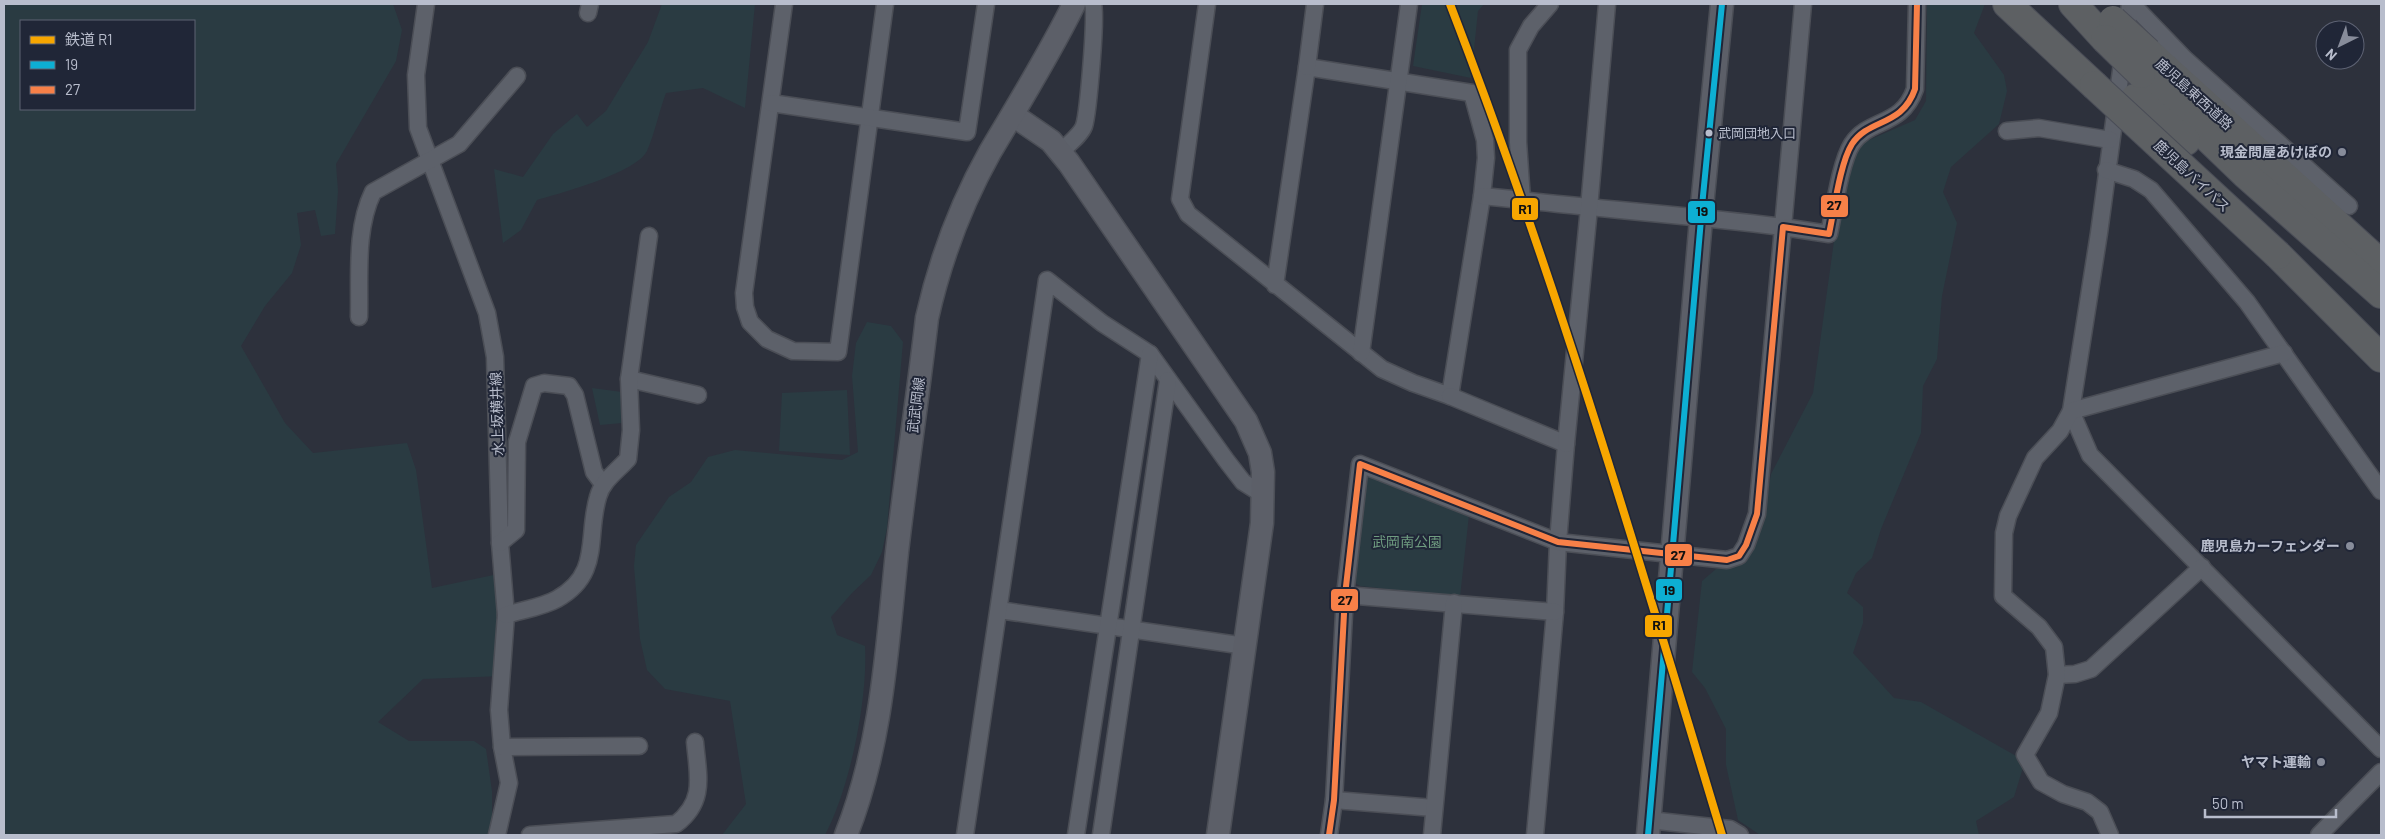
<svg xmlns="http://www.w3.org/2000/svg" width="2385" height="839" font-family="Barlow,'Noto Sans JP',sans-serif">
<rect width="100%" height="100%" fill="#2d313c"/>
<!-- green -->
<g fill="#2a3b42" fill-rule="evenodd">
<path d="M4,4h389l9,26 -6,31 -60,103 2,27 -3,43 -14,2 -6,-26 -18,3 4,32 -9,28 -27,33 -24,40 44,77 28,30 94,-10 9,27 16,118 71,-15v103l-80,3 -45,43 31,19h65l12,8 6,42v44h-488zM21,21h173v88h-173z"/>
<path d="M662,4h93l-10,104 -42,-20 -37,5c-7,18 -11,40 -19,58 -11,22 -86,42 -110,49l-16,30 -18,13 -9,-74 29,8 30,-43 24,-20 10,13 19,-16 42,-69z"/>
<polygon points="1422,4 1484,4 1478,11 1471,78 1413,66"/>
<polygon points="1927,4 1985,4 1974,33 2004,75 2007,91 1999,124 1951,167 1943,192 1957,223 1942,296 1937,359 1923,386 1921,433 1881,529 1872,558 1856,573 1847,593 1863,607 1863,623 1853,653 1894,698 1921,702 2025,761 2014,797 1976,821 1979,835 1760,835 1738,820 1726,765 1726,729 1705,688 1692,672 1702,581 1716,569 1737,567 1754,548 1765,507 1771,474 1813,393 1834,241 1856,151 1862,143 1915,120 1926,101"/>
<path d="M867,322l24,4 12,16 -16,186 -5,24 -11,23 -19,18 -21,24 6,18 28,11c3,53 -15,142 -40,189h-103l24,-31 -16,-103 -65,-12 -18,-19 -7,-31 -6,-73 2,-21 33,-48 22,-15 17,-25 27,-7 107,10 16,-8 -6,-76 4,-33z"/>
<polygon points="592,388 622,392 622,423 600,425"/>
<polygon points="847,390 850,455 779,451 782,393"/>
<polygon points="1374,474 1469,515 1460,597 1360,586 1354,582 1363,479"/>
</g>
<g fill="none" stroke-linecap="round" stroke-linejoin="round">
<!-- street casing -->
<g stroke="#4b4e56" stroke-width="19">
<g id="street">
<polyline points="426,4 416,75 418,128 487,313 495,357 500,543 506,615 499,710 502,747 509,783 497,835"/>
<polyline points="784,4 744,293 745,307 750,322 767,339 793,351 838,352 885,4"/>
<polyline points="1207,4 1180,199 1188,214 1382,369 1413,383 1450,396 1482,196 1486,158 1485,140 1472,93 1307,67 1275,285"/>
<polyline points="2130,4 2099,233 2071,411 2090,455 2381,749"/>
<polyline points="2132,4 2185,59 2349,206"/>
<polyline points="588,13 590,4"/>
<polyline points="1307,67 1315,4"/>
<polyline points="771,103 967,132 986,4"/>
<polyline points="2007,131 2039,128 2110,140"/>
<path d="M1061,152c6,-7 20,-17 23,-26 4,-12 13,-113 9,-122"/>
<polyline points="2106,170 2134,179 2151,190 2247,302 2381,491"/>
<polyline points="1482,196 1522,200 1518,142 1518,50 1531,26 1550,4"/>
<path d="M1522,200c87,10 174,16 261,27l20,-223"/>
<path d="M359,317c1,-41 -4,-88 14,-125l86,-48 58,-68"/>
<polyline points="1361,353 1409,4"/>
<polyline points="629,379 698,395"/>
<polyline points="1450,396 1566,444 1558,542 1555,612 1535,835"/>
<polyline points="1566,444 1589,208 1607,4"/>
<polyline points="500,543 516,530 517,442 534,386 544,383 569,386 575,395 594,472 603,484"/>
<polyline points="1345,595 1555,612"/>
<polyline points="999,610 1245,646"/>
<path d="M506,615c16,-5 37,-8 51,-16 45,-25 29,-62 41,-102 4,-16 19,-26 30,-38l3,-29 -2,-51 20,-143"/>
<polyline points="2057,675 2075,674 2091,669 2202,567"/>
<polyline points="502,747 639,746"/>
<polyline points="1334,800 1434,808"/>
<polyline points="1649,820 1730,829 1740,835"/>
<path d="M530,835l146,-11c30,-23 22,-48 19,-82"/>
<polyline points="965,835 1047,280 1102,323 1150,354 1226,460 1243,482 1262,494"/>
<polyline points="1076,835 1150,354"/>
<polyline points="1101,835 1168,380"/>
<path d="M1329,835l5,-35 11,-205 15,-131 198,78 169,18 12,-4 7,-11 11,-31 26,-287 46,7c5,-23 11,-71 23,-90 17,-26 50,-17 63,-55l2,-85"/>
<polyline points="1432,835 1454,603"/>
<polyline points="2110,835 2100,812 2087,802 2063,794 2041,782 2025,755 2049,713 2057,675 2054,647 2039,627 2003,596 2004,533 2008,516 2035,458 2060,431 2071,411 2284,353"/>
<polyline points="2319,835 2381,772"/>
</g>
</g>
<!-- secondary casing -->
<g stroke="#4b4e56" stroke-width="25">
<g id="secondary">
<polyline points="1013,115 1051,141 1069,163 1246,421 1260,453 1263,472 1262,523 1218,835"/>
<path d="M846,835c36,-90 41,-187 51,-283 9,-78 21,-156 30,-234 13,-58 34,-114 63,-166 29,-49 59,-97 84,-148"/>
<polyline points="1648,835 1703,196 1722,4"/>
</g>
</g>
<!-- highway casing -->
<g stroke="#4a4d57" stroke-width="30">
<g id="highway">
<polyline points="2007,4 2094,85"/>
<polyline points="2073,4 2105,39"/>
<polyline points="2148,52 2381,264"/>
<polyline points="2141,74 2245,174 2381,294"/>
<polyline points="2135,98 2186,141"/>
<polyline points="2278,255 2381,358"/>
</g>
</g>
<!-- street -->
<use href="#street" stroke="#5d616a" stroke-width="16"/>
<!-- secondary -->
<use href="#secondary" stroke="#5c5f68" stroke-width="22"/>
<!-- highway -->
<use href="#highway" stroke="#5d6063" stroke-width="28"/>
<!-- highway-bridge casing -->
<g stroke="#4a4d57" stroke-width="30" stroke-linecap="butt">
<g id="highway-bridge">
<polyline points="2113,20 2148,52"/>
<polyline points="2105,39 2141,74"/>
<polyline points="2094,85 2278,255"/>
</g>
</g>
<!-- highway-bridge -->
<use href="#highway-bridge" stroke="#5d6063" stroke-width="28"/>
<!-- bus-1 casing -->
<g stroke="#202637" stroke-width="10">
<polyline id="bus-1" points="1648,835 1703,196 1722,4"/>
</g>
<!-- bus-2 casing -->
<g stroke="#202637" stroke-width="10">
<path id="bus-2" d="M1329,835l5,-35 11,-205 15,-131 198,78 169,18 12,-4 7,-11 11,-31 26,-287 46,7c5,-23 11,-71 23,-90 17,-26 50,-17 63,-55l2,-85"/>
</g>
<!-- bus-1 -->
<use href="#bus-1" stroke="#0dafd3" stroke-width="6"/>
<!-- bus-2 -->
<use href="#bus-2" stroke="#f78048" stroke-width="6"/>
<!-- rail-1 casing -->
<g stroke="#202637" stroke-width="11">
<path id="rail-1" d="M1450,4c105,272 188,552 272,831"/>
</g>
<!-- rail-1 -->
<use href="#rail-1" stroke="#f7a600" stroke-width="8"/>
</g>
<!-- markers -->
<circle fill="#b8bdcc" stroke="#202637" stroke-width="2" cx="1709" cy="133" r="4.5"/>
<g fill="#878c9a" stroke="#202637" stroke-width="2">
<circle cx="2342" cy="152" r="5"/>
<circle cx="2350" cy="546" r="5"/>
<circle cx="2321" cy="762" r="5"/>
</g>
<g text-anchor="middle" stroke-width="4" stroke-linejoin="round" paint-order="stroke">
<!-- bus labels -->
<g font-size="13" fill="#b8bdcc" stroke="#202637" text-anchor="start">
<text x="1718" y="138">武岡団地入口</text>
</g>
<!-- street labels -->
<g font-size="14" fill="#b8bdcc" stroke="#202637">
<text transform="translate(2194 94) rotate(42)" y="5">鹿児島東西道路</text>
<text transform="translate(2192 176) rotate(43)" y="5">鹿児島バイパス</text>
<text transform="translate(916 405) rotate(-83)" y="5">武武岡線</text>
<text transform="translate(497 414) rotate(-92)" y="5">水上坂横井線</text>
</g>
<!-- poi labels -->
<g font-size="14" font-weight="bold" fill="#b8bdcc" stroke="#202637" text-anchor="end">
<text x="2332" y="157">現金問屋あけぼの</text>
<text x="2340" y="551">鹿児島カーフェンダー</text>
<text x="2311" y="767">ヤマト運輸</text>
</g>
<!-- park labels -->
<g font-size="14" fill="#6f9c80" stroke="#202637">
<text x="1407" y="547">武岡南公園</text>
</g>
</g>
<g stroke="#202637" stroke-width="2">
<rect x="1820" y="194" width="29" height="24" rx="5" fill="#f78048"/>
<rect x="1511" y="197" width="28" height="24" rx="5" fill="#f7a600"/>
<rect x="1687" y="200" width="29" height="24" rx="5" fill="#0dafd3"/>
<rect x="1664" y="543" width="29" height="24" rx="5" fill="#f78048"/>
<rect x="1655" y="578" width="28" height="24" rx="5" fill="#0dafd3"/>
<rect x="1330" y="588" width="29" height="24" rx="5" fill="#f78048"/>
<rect x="1644" y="614" width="29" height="24" rx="5" fill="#f7a600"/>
</g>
<g font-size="14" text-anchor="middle" font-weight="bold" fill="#111">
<text x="1834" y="210">27</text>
<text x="1525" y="214">R1</text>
<text x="1702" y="216">19</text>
<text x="1678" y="560">27</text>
<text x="1669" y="595">19</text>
<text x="1345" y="605">27</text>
<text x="1659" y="630">R1</text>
</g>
<!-- border -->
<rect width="2385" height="839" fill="none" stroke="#b8bdcc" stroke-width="10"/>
<!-- legend -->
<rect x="20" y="20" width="175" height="90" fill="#202637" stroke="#5d6273"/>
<rect x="30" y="36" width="25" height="8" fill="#f7a600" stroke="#5d6273"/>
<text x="65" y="45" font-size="15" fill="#b8bdcc">鉄道 R1</text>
<rect x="30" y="61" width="25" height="8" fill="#0dafd3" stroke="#5d6273"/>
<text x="65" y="70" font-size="15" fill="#b8bdcc">19</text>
<rect x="30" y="86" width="25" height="8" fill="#f78048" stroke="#5d6273"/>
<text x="65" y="95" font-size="15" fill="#b8bdcc">27</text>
<!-- north arrow -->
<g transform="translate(2340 45) rotate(222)"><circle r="24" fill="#202637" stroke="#5d6273"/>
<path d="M0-4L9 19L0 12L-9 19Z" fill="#878c9a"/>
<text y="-8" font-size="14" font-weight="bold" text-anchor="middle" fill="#b8bdcc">N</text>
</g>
<!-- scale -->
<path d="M2205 809v8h131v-8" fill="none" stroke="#b8bdcc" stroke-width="2.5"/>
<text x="2212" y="809" font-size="15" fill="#b8bdcc" stroke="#202637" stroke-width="4" paint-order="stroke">50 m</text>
</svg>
